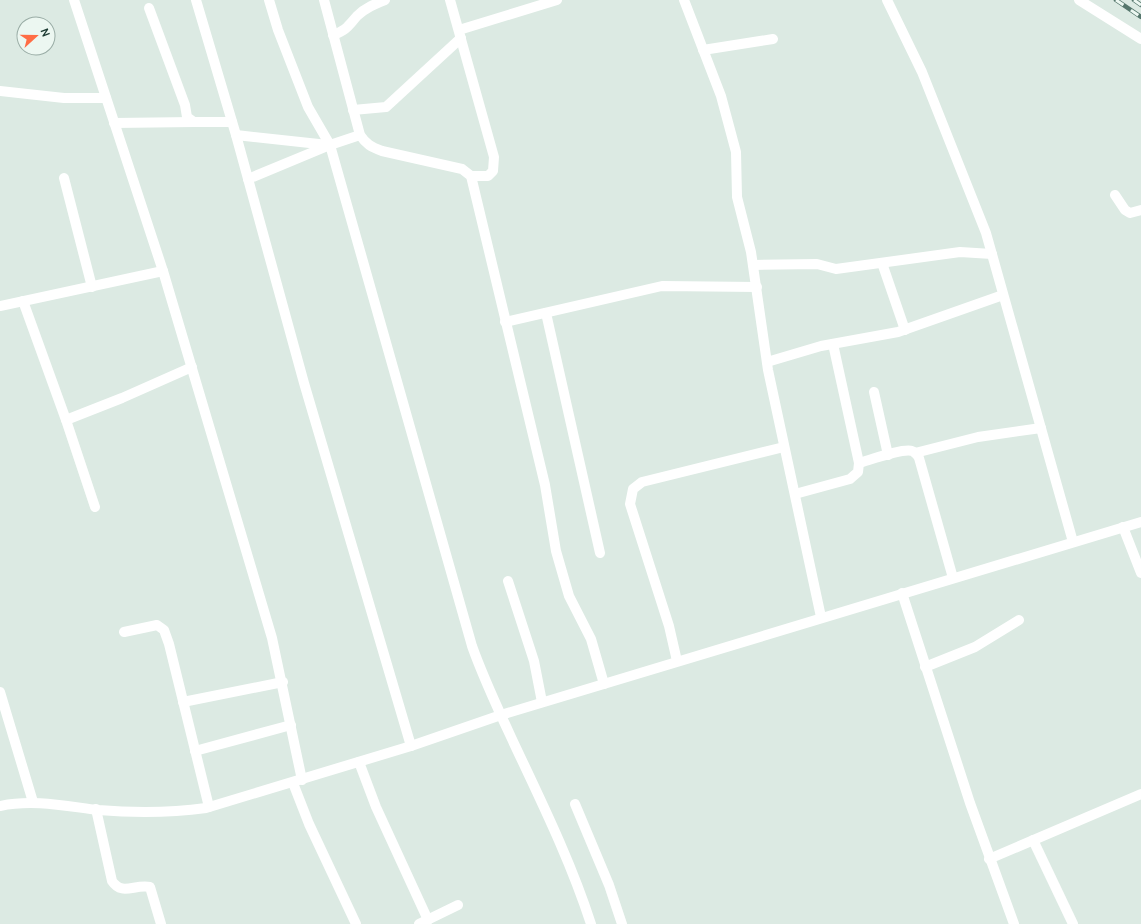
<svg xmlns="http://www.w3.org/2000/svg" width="1141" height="924" font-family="Cabin,sans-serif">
<rect width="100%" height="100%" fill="#dceae3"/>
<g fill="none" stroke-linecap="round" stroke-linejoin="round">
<!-- minor -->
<g stroke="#fff" stroke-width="10">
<polyline points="74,0 163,271 272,638 302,780"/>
<polyline points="196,0 236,135 304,383 411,746"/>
<path d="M269,0l9,30 30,77 22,38 142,501c11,31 25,61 39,91 29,62 59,122 80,187"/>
<path d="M324,0l36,135c6,9 11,12 22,16l80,18 9,7 74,309 11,66 13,45 22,43 13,45"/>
<polyline points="450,0 494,157 493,171 488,176 471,176"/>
<polyline points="684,0 721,96 736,152 737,197 751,252 768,370 821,617"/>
<polyline points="887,0 922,72 986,233 1073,542"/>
<polyline points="1079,0 1141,39"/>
<polyline points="149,8 185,105 187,117 194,122 232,122"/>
<polyline points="459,30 557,0"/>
<path d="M333,35c14,-5 15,-9 24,-19 8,-8 18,-12 28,-16"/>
<polyline points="703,50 773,39"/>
<polyline points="0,91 64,98 106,98"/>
<polyline points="353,110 386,107 461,38"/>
<polyline points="114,123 194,122"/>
<polyline points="236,135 328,145"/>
<polyline points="64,178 92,287"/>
<polyline points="248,179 330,145 360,135"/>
<polyline points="1115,195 1125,210 1130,213 1141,210"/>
<polyline points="882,263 905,330"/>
<polyline points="753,265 817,264 836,269 960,252 992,254"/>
<polyline points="23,301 66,420 95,507"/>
<polyline points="0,306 163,271"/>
<polyline points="546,313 600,553"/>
<polyline points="505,322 662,286 757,287"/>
<polyline points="767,362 821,346 898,332 1003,295"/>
<polyline points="874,392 888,455"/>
<polyline points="66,420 122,398 192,367"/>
<polyline points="915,453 978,437 1041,428"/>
<path d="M859,463c11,-3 44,-15 53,-12 4,1 5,4 7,7l34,120"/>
<polyline points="795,494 850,479 858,472 859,463 833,344"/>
<polyline points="1123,527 1141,573"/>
<polyline points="508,581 534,661 542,702"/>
<polyline points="902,593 970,803 1014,924"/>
<polyline points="124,632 157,625 164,630 169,644 209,807"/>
<polyline points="677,661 669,626 630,504 633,489 642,482 784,447"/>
<polyline points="925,667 975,647 1019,620"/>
<polyline points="0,692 33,802"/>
<polyline points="183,702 283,682"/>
<polyline points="195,751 291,725"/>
<polyline points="359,762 376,807 428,920"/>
<polyline points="293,783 309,824 356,924"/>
<polyline points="575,804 609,885 622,924"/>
<path d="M0,806c33,-7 65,0 98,4 36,3 72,3 108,-2l205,-62 90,-31 640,-193"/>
<path d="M96,809l16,72c10,15 22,3 38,6l11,37"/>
<polyline points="1033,840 1073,924"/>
<polyline points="989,859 1141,794"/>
<polyline points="419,924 458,905"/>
</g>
<!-- rail casing -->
<g stroke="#56776d" stroke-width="4.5">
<g id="rail">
<polyline points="1116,0 1141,17"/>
<polyline points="1134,0 1141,5"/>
</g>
</g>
<!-- rail -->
<use href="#rail" stroke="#ecf7f1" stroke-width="3" stroke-dasharray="9" stroke-linecap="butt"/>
</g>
<!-- north arrow -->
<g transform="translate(36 36) rotate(69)"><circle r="19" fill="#ecf7f1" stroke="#99aca5"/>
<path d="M0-3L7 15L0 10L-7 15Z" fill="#ff6d45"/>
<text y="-6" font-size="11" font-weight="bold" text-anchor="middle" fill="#1c3b32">N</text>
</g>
</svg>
